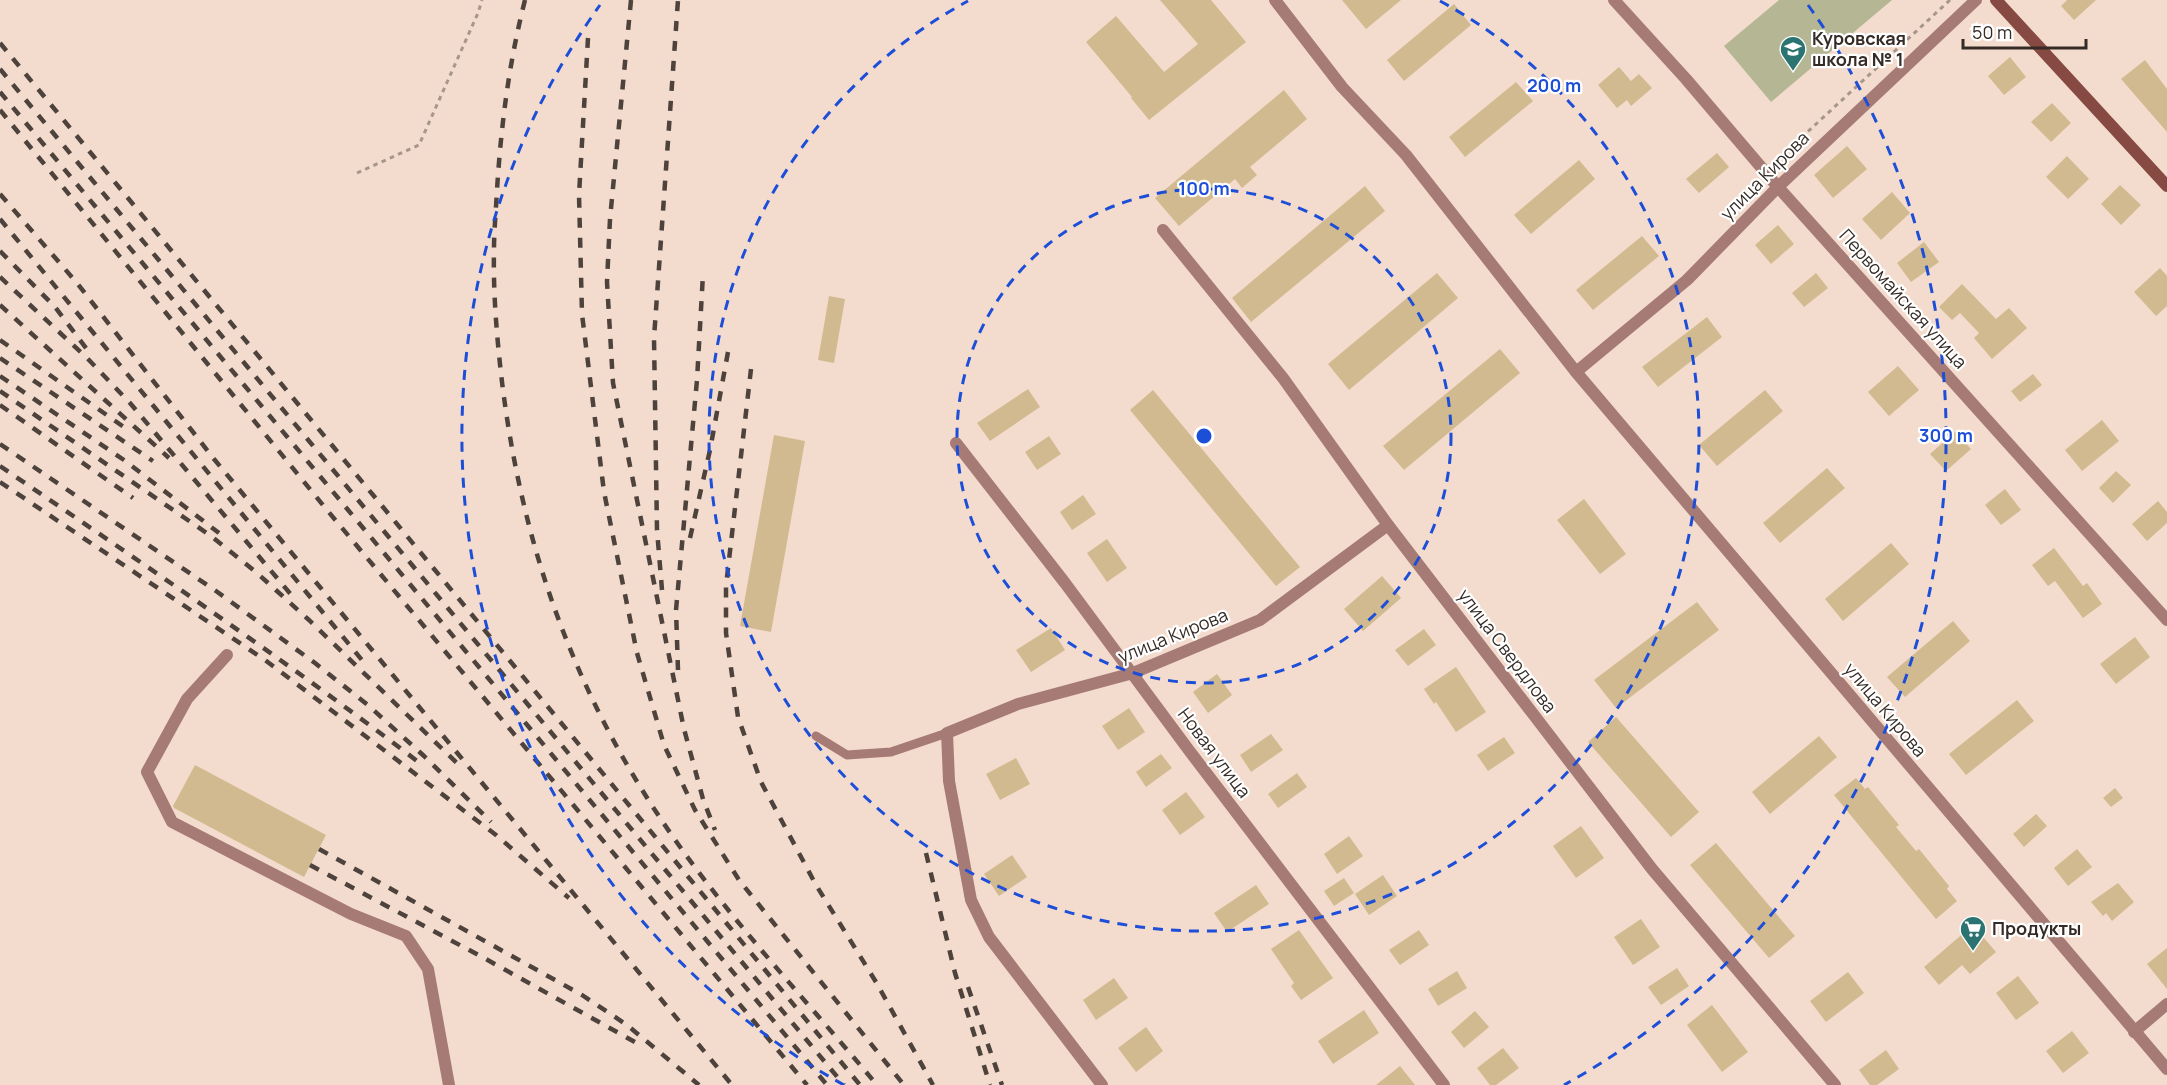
<svg xmlns="http://www.w3.org/2000/svg" width="2167" height="1085" font-family="Manrope,sans-serif">
<rect width="100%" height="100%" fill="#f3dccd"/>
<!-- green -->
<polygon fill="#b5b694" points="1779,0 1892,0 1771,102 1724,46"/>
<!-- building -->
<g fill="#d2ba90">
<polygon points="1160,0 1211,0 1246,42 1149,120 1131,98 1132,97 1086,42 1116,16 1164,72 1198,44"/>
<polygon points="1342,0 1401,0 1366,29"/>
<polygon points="2067,0 2096,0 2074,20 2061,6"/>
<polygon points="1454,4 1471,25 1404,81 1387,60"/>
<polygon points="2010,57 2026,77 2004,95 1988,76"/>
<polygon points="2145,60 2167,89 2167,132 2121,79"/>
<polygon points="1619,67 1631,81 1639,74 1652,88 1631,106 1627,100 1617,108 1598,85"/>
<polygon points="1516,82 1533,101 1465,157 1449,137"/>
<polygon points="1284,90 1307,119 1250,167 1257,175 1242,188 1235,179 1179,226 1155,198"/>
<polygon points="2052,103 2071,123 2051,142 2031,122"/>
<polygon points="1847,146 1867,169 1833,198 1814,175"/>
<polygon points="1717,153 1729,167 1699,193 1686,179"/>
<polygon points="2067,156 2089,179 2068,199 2046,177"/>
<polygon points="1579,160 1595,179 1531,234 1514,215"/>
<polygon points="2120,185 2141,205 2121,225 2101,204"/>
<polygon points="1365,186 1385,211 1251,322 1232,298"/>
<polygon points="1892,192 1910,213 1881,240 1862,219"/>
<polygon points="1778,225 1794,244 1771,264 1755,245"/>
<polygon points="1642,236 1659,256 1593,310 1576,290"/>
<polygon points="1924,242 1939,262 1911,282 1897,263"/>
<polygon points="2160,268 2167,276 2167,306 2156,316 2134,292"/>
<polygon points="1437,273 1458,298 1349,390 1328,364"/>
<polygon points="1816,273 1828,288 1804,307 1792,293"/>
<polygon points="1962,284 1996,319 2009,308 2027,328 1992,359 1974,338 1979,333 1960,313 1952,320 1939,307"/>
<polygon points="829,296 845,299 834,363 818,360"/>
<polygon points="1707,317 1722,337 1658,387 1642,367"/>
<polygon points="1500,349 1520,373 1404,470 1383,446"/>
<polygon points="1898,366 1919,390 1889,416 1868,392"/>
<polygon points="2033,374 2042,385 2020,402 2011,391"/>
<polygon points="1028,389 1040,407 990,441 977,423"/>
<polygon points="1153,390 1300,567 1276,586 1130,410"/>
<polygon points="1765,390 1783,411 1717,466 1699,445"/>
<polygon points="2102,420 2119,441 2082,471 2065,450"/>
<polygon points="1955,432 1971,449 1946,471 1930,454"/>
<polygon points="774,435 805,441 771,632 740,626"/>
<polygon points="1049,436 1061,454 1037,470 1025,452"/>
<polygon points="1827,468 1845,488 1780,543 1763,523"/>
<polygon points="2116,471 2131,485 2113,503 2099,488"/>
<polygon points="2005,489 2021,510 2001,525 1985,505"/>
<polygon points="1083,495 1096,514 1072,530 1060,512"/>
<polygon points="1584,499 1626,554 1600,574 1557,520"/>
<polygon points="2158,501 2167,512 2167,523 2147,541 2132,524"/>
<polygon points="1107,539 1127,568 1107,582 1087,553"/>
<polygon points="1891,543 1909,564 1843,621 1825,599"/>
<polygon points="2054,548 2083,586 2087,583 2102,604 2083,618 2055,581 2048,586 2032,565"/>
<polygon points="1382,576 1401,598 1363,631 1344,609"/>
<polygon points="1697,602 1719,630 1616,708 1594,680"/>
<polygon points="1953,621 1970,641 1905,697 1887,677"/>
<polygon points="1051,628 1065,650 1031,672 1016,650"/>
<polygon points="1424,629 1436,645 1408,666 1395,650"/>
<polygon points="2135,637 2150,657 2116,684 2100,664"/>
<polygon points="1456,667 1486,712 1456,732 1436,702 1434,704 1424,689"/>
<polygon points="1217,674 1232,695 1208,713 1193,692"/>
<polygon points="2017,700 2034,721 1966,775 1949,754"/>
<polygon points="1129,708 1145,732 1118,750 1102,726"/>
<polygon points="1616,717 1699,812 1671,837 1588,742"/>
<polygon points="1271,734 1283,750 1251,772 1240,755"/>
<polygon points="1819,736 1837,757 1770,814 1752,792"/>
<polygon points="1504,737 1515,753 1488,771 1477,755"/>
<polygon points="1161,754 1172,768 1146,787 1136,772"/>
<polygon points="1016,758 1030,784 1000,800 986,774"/>
<polygon points="195,765 326,835 304,877 174,808 173,806"/>
<polygon points="1297,773 1307,787 1278,808 1268,794"/>
<polygon points="1856,778 1865,789 1868,787 1899,825 1896,827 1916,851 1919,849 1949,886 1947,889 1957,901 1936,919 1834,795"/>
<polygon points="2115,788 2123,798 2111,807 2103,798"/>
<polygon points="1186,792 1205,817 1180,835 1162,810"/>
<polygon points="2036,814 2047,826 2024,847 2013,834"/>
<polygon points="1581,826 1604,858 1576,878 1553,846"/>
<polygon points="1349,836 1363,856 1337,874 1324,854"/>
<polygon points="1716,843 1795,936 1769,958 1690,865"/>
<polygon points="2077,849 2092,867 2068,886 2054,868"/>
<polygon points="1012,855 1027,877 999,896 984,874"/>
<polygon points="1383,875 1397,896 1369,915 1355,894"/>
<polygon points="1344,878 1354,893 1334,906 1324,891"/>
<polygon points="2118,883 2134,902 2112,921 2106,913 2103,916 2091,902"/>
<polygon points="1256,885 1269,904 1227,932 1214,913"/>
<polygon points="1641,919 1660,947 1633,965 1614,937"/>
<polygon points="1973,925 1996,952 1970,974 1962,965 1939,985 1924,967"/>
<polygon points="1299,930 1333,978 1301,1000 1291,986 1294,983 1271,949"/>
<polygon points="1419,930 1429,945 1400,965 1389,950"/>
<polygon points="2167,948 2167,989 2147,964"/>
<polygon points="1677,968 1689,986 1661,1005 1648,987"/>
<polygon points="1457,971 1467,988 1438,1006 1428,989"/>
<polygon points="1848,972 1864,993 1826,1022 1810,1001"/>
<polygon points="2018,976 2039,1003 2016,1020 1996,993"/>
<polygon points="1114,978 1128,998 1096,1020 1083,1000"/>
<polygon points="1712,1005 1748,1052 1722,1072 1687,1025"/>
<polygon points="1364,1010 1379,1033 1333,1064 1318,1041"/>
<polygon points="1475,1011 1489,1027 1464,1048 1451,1032"/>
<polygon points="1146,1027 1163,1051 1136,1072 1118,1048"/>
<polygon points="2072,1031 2089,1053 2063,1073 2046,1051"/>
<polygon points="1503,1048 1519,1068 1496,1085 1490,1085 1477,1068"/>
<polygon points="1886,1050 1899,1069 1877,1085 1870,1085 1859,1070"/>
<polygon points="1400,1066 1415,1085 1376,1085"/>
</g>
<g fill="none" stroke-linecap="round" stroke-linejoin="round">
<!-- path -->
<g stroke="#a7968b" stroke-width="3" stroke-dasharray="4.5 4.5" stroke-linecap="butt">
<polyline points="1775,162 1950,0"/>
<polyline points="357,173 419,145 478,13 482,0"/>
</g>
<!-- lane -->
<polyline stroke="#a67b75" stroke-width="9" points="816,736 847,755 891,752 947,733"/>
<!-- street -->
<g stroke="#a67b75" stroke-width="12">
<polyline points="1275,0 1342,87 1406,155 1576,372 2167,1069"/>
<polyline points="1614,0 1686,79 1778,187 2167,620"/>
<polyline points="1163,230 1283,378 1388,525 1652,869 1835,1085"/>
<polyline points="1576,372 1687,280 1778,187 1976,0"/>
<polyline points="956,443 1065,583 1188,749 1444,1085"/>
<polyline points="227,655 187,699 147,772 172,822 351,914 406,936 428,969 449,1085"/>
<polyline points="2134,1032 2167,1004"/>
<polyline points="1102,1085 989,937 971,900 949,781 947,733 1018,704 1133,673 1260,620 1388,525"/>
</g>
<!-- secondary -->
<polyline stroke="#864a43" stroke-width="12" points="1996,0 2167,186"/>
<!-- rail -->
<g stroke="#4d423c" stroke-width="4.5" stroke-dasharray="10 10" stroke-linecap="butt">
<path d="M525,0c-16,62 -24,126 -28,190 -1,20 -3,40 -3,60 -1,44 3,89 8,132 21,171 76,321 176,462 59,83 133,162 199,241"/>
<polyline points="631,0 610,219 607,282 613,383 684,729 703,799 715,830"/>
<polyline points="588,38 579,195 582,314 604,492 637,653 664,745 695,810 739,880 904,1085"/>
<polyline points="0,43 860,1085"/>
<polyline points="0,69 844,1085"/>
<polyline points="0,92 827,1085"/>
<polyline points="0,110 327,510 807,1085"/>
<polyline points="0,194 77,283 214,459 732,1085"/>
<polyline points="0,219 366,665"/>
<polyline points="0,251 55,307 89,352"/>
<polyline points="0,277 87,358 130,403 293,597"/>
<polyline points="0,305 169,458"/>
<polyline points="0,340 128,430"/>
<polyline points="0,358 153,461"/>
<polyline points="751,369 726,586 726,633 738,717 761,782 816,885 876,982 933,1085"/>
<polyline points="0,376 124,460 219,533"/>
<polyline points="0,391 211,536 257,573 309,620 461,767"/>
<polyline points="0,405 133,498"/>
<polyline points="0,444 216,591 315,663 369,706 424,756 491,822"/>
<path d="M0,466c142,97 284,193 421,298"/>
<polyline points="0,482 265,660 496,835 569,898"/>
<polyline points="690,538 710,450 728,352"/>
<polyline points="662,590 657,530 654,338 678,0"/>
<polyline points="678,670 676,610 697,380 703,274"/>
<polyline points="319,849 582,995 627,1025 699,1085"/>
<polyline points="926,853 955,973 990,1085"/>
<polyline points="310,865 484,958 642,1046"/>
<polyline points="968,987 1002,1085"/>
</g>
</g>
<!-- distance rings -->
<g fill="none" stroke="#1d4ed8" stroke-width="3" stroke-dasharray="10 8">
<circle cx="1204" cy="436" r="247"/>
<path d="M1440 1A495 495 0 1 1 968 1"/>
<path d="M844 1085A742 742 0 0 1 600 5M1808 5A742 742 0 0 1 1564 1085"/>
</g>
<!-- icons -->
<defs>
<g id="school-pin" transform="scale(1.35)"><path d="M0 17L-7.5 6A9.5 9.5 0 1 1 7.5 6Z" fill="#2b7471" stroke="#fff"/><path d="M0-5L7-2L0 1L-7-2ZM-4 1L0 2.5L4 1V4Q0 6-4 4Z" fill="#fff"/></g>
<g id="supermarket-pin" transform="scale(1.35)"><path d="M0 17L-7.5 6A9.5 9.5 0 1 1 7.5 6Z" fill="#2b7471" stroke="#fff"/><path d="M-6-5.5h2.5l.6 2H6L4.5 2H-2.5L-4.4-4H-6ZM-1.5 3.2a1.3 1.3 0 1 0 .1 0ZM3 3.2a1.3 1.3 0 1 0 .1 0Z" fill="#fff"/></g>
</defs>
<g fill-rule="evenodd">
<use href="#school-pin" x="1793" y="49"/>
<use href="#supermarket-pin" x="1973" y="929"/>
</g>
<g text-anchor="middle" stroke-width="4.5" stroke-linejoin="round" paint-order="stroke">
<!-- poi labels -->
<g font-size="18" font-weight="bold" fill="#342b26" stroke="#fff" text-anchor="start">
<text x="1812" y="45">Куровская<tspan x="1812" dy="21">школа № 1</tspan></text>
<text x="1992" y="935">Продукты</text>
</g>
<!-- street labels -->
<g font-size="18" fill="#342b26" stroke="#fff">
<text transform="translate(1765 176) rotate(-45)" y="6">улица Кирова</text>
<text transform="translate(1903 299) rotate(48)" y="6">Первомайская улица</text>
<text transform="translate(1173 636) rotate(-22)" y="6">улица Кирова</text>
<text transform="translate(1507 651) rotate(53)" y="6">улица Свердлова</text>
<text transform="translate(1885 710) rotate(50)" y="6">улица Кирова</text>
<text transform="translate(1214 753) rotate(53)" y="6">Новая улица</text>
</g>
</g>
<circle cx="1204" cy="436" r="9" fill="#1d4ed8" stroke="#fff" stroke-width="3"/>
<g font-size="18" text-anchor="middle" font-weight="bold" fill="#1d4ed8" stroke="#fff" stroke-width="4.5" stroke-linejoin="round" paint-order="stroke">
<text x="1554" y="92">200 m</text>
<text x="1204" y="195">100 m</text>
<text x="1946" y="442">300 m</text>
</g>
<!-- scale -->
<path d="M1963 39v9h123v-9" fill="none" stroke="#342b26" stroke-width="3"/>
<text x="1972" y="39" font-size="18" fill="#342b26" stroke="#ffffff" stroke-width="4.5" paint-order="stroke">50 m</text>
</svg>
